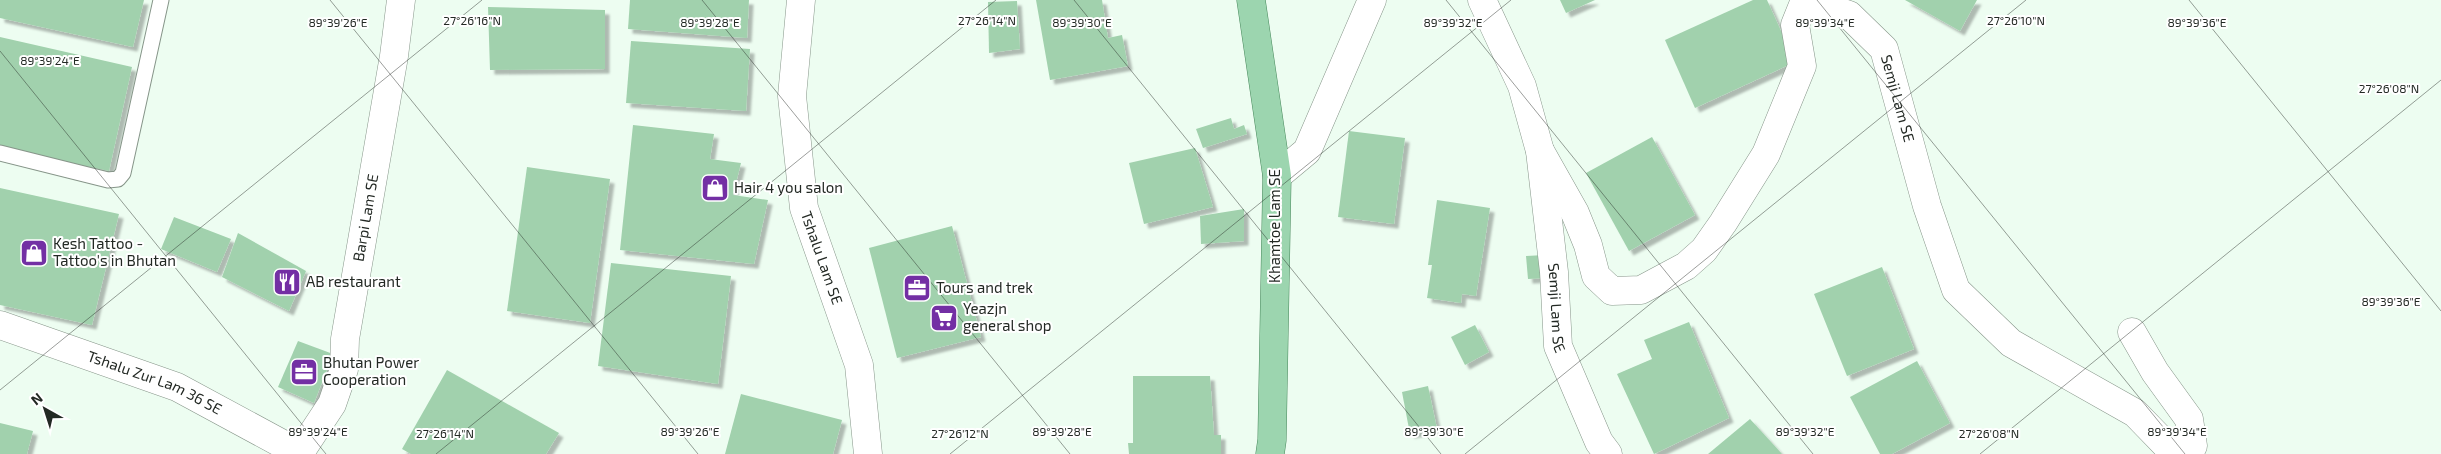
<svg xmlns="http://www.w3.org/2000/svg" width="2441" height="454" font-family="'Exo 2',sans-serif">
<defs>
<filter id="shadow"><feDropShadow dx="4.5" dy="4.5" stdDeviation="1" flood-color="#0004"/></filter>
</defs>
<rect width="100%" height="100%" fill="#edfdf1"/>
<!-- building -->
<g fill="#a1d1ad" filter="url(#shadow)">
<polygon points="0,0 144,0 133,47 0,18"/>
<polygon points="630,0 749,0 747,38 628,29"/>
<polygon points="1036,0 1102,0 1108,38 1122,35 1128,66 1050,80"/>
<polygon points="1560,0 1595,0 1566,13"/>
<polygon points="1753,0 1767,0 1795,62 1695,108 1665,40"/>
<polygon points="1905,0 1977,0 1960,31"/>
<polygon points="1017,1 1020,49 989,53 988,2"/>
<polygon points="488,7 605,10 605,69 490,70"/>
<polygon points="0,37 132,67 109,171 0,148"/>
<polygon points="631,41 750,49 746,111 626,103"/>
<polygon points="1231,118 1234,129 1244,125 1247,134 1203,148 1196,129"/>
<polygon points="633,125 714,134 710,159 741,163 733,195 768,200 754,264 620,250"/>
<polygon points="1349,131 1405,138 1394,224 1338,217"/>
<polygon points="1652,137 1695,215 1629,251 1586,173"/>
<polygon points="1195,148 1213,207 1144,224 1129,163"/>
<polygon points="527,167 610,179 590,323 507,311"/>
<polygon points="0,188 119,214 92,325 0,305"/>
<polygon points="1437,200 1490,208 1476,296 1462,294 1461,303 1427,298 1432,265 1428,265"/>
<polygon points="1244,209 1244,241 1201,244 1200,216"/>
<polygon points="174,217 231,239 217,272 161,249"/>
<polygon points="952,226 981,337 897,358 869,248"/>
<polygon points="238,233 306,271 289,311 222,277"/>
<polygon points="1545,255 1547,278 1528,279 1526,256"/>
<polygon points="611,263 731,276 718,384 598,366"/>
<polygon points="1882,267 1914,349 1847,376 1814,294"/>
<polygon points="1689,322 1729,418 1654,454 1617,374 1652,359 1644,340"/>
<polygon points="1475,325 1489,352 1465,365 1451,337"/>
<polygon points="298,341 333,354 314,403 278,387"/>
<polygon points="1917,361 1950,423 1892,454 1880,454 1850,397"/>
<polygon points="447,370 559,433 546,454 411,454 402,449"/>
<polygon points="1133,376 1210,376 1214,435 1221,435 1221,454 1129,454 1128,443 1133,443"/>
<polygon points="1428,386 1437,429 1410,434 1402,392"/>
<polygon points="741,394 842,420 833,454 725,454"/>
<polygon points="1750,419 1782,454 1708,454"/>
<polygon points="0,423 33,431 27,454 0,454"/>
</g>
<g fill="none" stroke-linecap="round" stroke-linejoin="round">
<!-- service casing -->
<g stroke="#869589" stroke-width="17">
<polyline id="service" points="0,153 108,180 118,179 123,173 161,0"/>
</g>
<!-- minor casing -->
<g stroke="#869589" stroke-width="29">
<g id="minor">
<path id="s1" d="M801,0l-9,96 12,112 55,157 9,89"/>
<path id="s2" d="M1482,0l40,86 18,65 14,121 4,74 41,96 9,12"/>
<path id="s3" d="M1540,151l35,62 13,32 8,31 16,15 29,-1 45,-24 18,-16 19,-27 43,-69 36,-88 -7,-41 8,-20h16l30,10 35,34 43,157 29,84 55,53 124,70 33,34 25,-1 -4,-27 -34,-47 -23,-40"/>
<polyline points="1277,176 1307,151 1372,0"/>
<path id="s4" d="M0,325l177,62 124,67"/>
<path id="s5" d="M299,454l33,-50 12,-35 1,-30 49,-283 7,-56"/>
</g>
</g>
<!-- primary casing -->
<g stroke="#47875b" stroke-width="29">
<polyline id="primary" points="1251,0 1277,176 1272,440 1270,454"/>
</g>
<!-- service -->
<use href="#service" stroke="#fff" stroke-width="15"/>
<!-- minor -->
<use href="#minor" stroke="#fff" stroke-width="28"/>
<!-- primary -->
<use href="#primary" stroke="#9cd5af" stroke-width="28"/>
</g>
<!-- ticks -->
<path fill="none" stroke="#232924" stroke-width="1" stroke-opacity="0.45" d="M330,0l368,454M702,0l368,454M1074,0l367,454M1446,0l367,454M1817,0l368,454M2189,0l252,311M0,51l326,403M0,390l482,-390M436,454l560,-454M950,454l561,-454M1465,454l561,-454M1980,454l461,-374"/>
<!-- icons -->
<defs>
<g id="shop-square" transform="scale(1.4375)"><rect x="-9" y="-9" width="18" height="18" rx="4" fill="#732fa4" stroke="#fff"/><path d="M-5-2.5h2.3a2.7 3.5 0 0 1 5.4 0H5L5.5 6h-11ZM-1.5-2.5h3a1.5 2.3 0 0 0-3 0Z" fill="#fff"/></g>
<g id="restaurant-square" transform="scale(1.4375)"><rect x="-9" y="-9" width="18" height="18" rx="4" fill="#732fa4" stroke="#fff"/><path d="M-5-6h1v4h1v-4h1v4h1v-4h1v5L-1.5 .5V6h-2V.5L-5-1ZM5-6V6H3V1.5H1.5Q1.5-4 5-6Z" fill="#fff"/></g>
<g id="office-square" transform="scale(1.4375)"><rect x="-9" y="-9" width="18" height="18" rx="4" fill="#732fa4" stroke="#fff"/><path d="M-6-3h4V-5.5h4V-3h4V5H-6ZM-1-4.5V-3h2v-1.5ZM-6 0V1H6V0Z" fill="#fff"/></g>
<g id="supermarket-square" transform="scale(1.4375)"><rect x="-9" y="-9" width="18" height="18" rx="4" fill="#732fa4" stroke="#fff"/><path d="M-6-5.5h2.5l.6 2H6L4.5 2H-2.5L-4.4-4H-6ZM-1.5 3.2a1.3 1.3 0 1 0 .1 0ZM3 3.2a1.3 1.3 0 1 0 .1 0Z" fill="#fff"/></g>
</defs>
<g fill-rule="evenodd">
<use href="#shop-square" x="715" y="188"/>
<use href="#shop-square" x="34" y="253"/>
<use href="#restaurant-square" x="287" y="282"/>
<use href="#office-square" x="917" y="288"/>
<use href="#supermarket-square" x="944" y="318"/>
<use href="#office-square" x="304" y="372"/>
</g>
<g text-anchor="middle" stroke-width="4" stroke-linejoin="round" paint-order="stroke">
<!-- street labels -->
<g font-size="15" fill="#232924" stroke="#fff">
<text dy="5" stroke="none"><textPath href="#s3" startOffset="684">Semji Lam SE</textPath></text>
<text dy="5" stroke="none"><textPath href="#s5" startOffset="250">Barpi Lam SE</textPath></text>
<text transform="translate(1275 226) rotate(-90)" y="5">Khamtoe Lam SE</text>
<text dy="5" stroke="none"><textPath href="#s1" startOffset="262">Tshalu Lam SE</textPath></text>
<text dy="5" stroke="none"><textPath href="#s2" startOffset="320">Semji Lam SE</textPath></text>
<text dy="5" stroke="none"><textPath href="#s4" startOffset="165">Tshalu Zur Lam 36 SE</textPath></text>
</g>
<!-- poi labels -->
<g font-size="15" fill="#232924" stroke="#fff" text-anchor="start">
<text x="734" y="193">Hair 4 you salon</text>
<text x="53" y="249">Kesh Tattoo -<tspan x="53" dy="17">Tattoo's in Bhutan</tspan></text>
<text x="306" y="287">AB restaurant</text>
<text x="936" y="293">Tours and trek</text>
<text x="963" y="314">Yeazjn<tspan x="963" dy="17">general shop</tspan></text>
<text x="323" y="368">Bhutan Power<tspan x="323" dy="17">Cooperation</tspan></text>
</g>
</g>
<g font-size="12" text-anchor="middle" fill="#232924" stroke="#fff" stroke-width="4" stroke-linejoin="round" paint-order="stroke">
<text x="472" y="25">27°26'16"N</text>
<text x="987" y="25">27°26'14"N</text>
<text x="2016" y="25">27°26'10"N</text>
<text x="338" y="27">89°39'26"E</text>
<text x="710" y="27">89°39'28"E</text>
<text x="1082" y="27">89°39'30"E</text>
<text x="1453" y="27">89°39'32"E</text>
<text x="1825" y="27">89°39'34"E</text>
<text x="2197" y="27">89°39'36"E</text>
<text x="50" y="65">89°39'24"E</text>
<text x="2389" y="93">27°26'08"N</text>
<text x="2391" y="306">89°39'36"E</text>
<text x="318" y="436">89°39'24"E</text>
<text x="690" y="436">89°39'26"E</text>
<text x="1062" y="436">89°39'28"E</text>
<text x="1434" y="436">89°39'30"E</text>
<text x="1805" y="436">89°39'32"E</text>
<text x="2177" y="436">89°39'34"E</text>
<text x="445" y="438">27°26'14"N</text>
<text x="960" y="438">27°26'12"N</text>
<text x="1989" y="438">27°26'08"N</text>
</g>
<!-- north arrow -->
<g transform="translate(45 409) rotate(321)" stroke="#ffffff" stroke-width="4" paint-order="stroke">
<path d="M0-4L9 19L0 12L-9 19Z" fill="#232924"/>
<text y="-8" font-size="14" font-weight="bold" text-anchor="middle" fill="#232924">N</text>
</g>
</svg>
